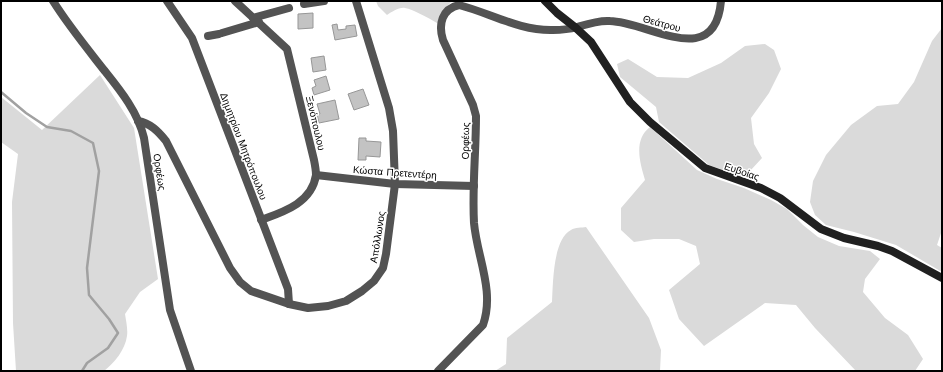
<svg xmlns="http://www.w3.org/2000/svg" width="943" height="372" font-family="'Work Sans',sans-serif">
<rect width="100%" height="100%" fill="#fff"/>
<!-- green -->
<g fill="#dadada">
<path d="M376,1h74l1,1 -8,9 -6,12c-7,-4 -24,-14 -32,-15 -6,-1 -13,4 -18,7l-9,-9z"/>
<polygon points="942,28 942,230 937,245 942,248 942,272 896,245 854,232 826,225 815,215 810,202 813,181 826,155 851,125 877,106 898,104 914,82 932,41"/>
<polygon points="765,44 774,50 781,69 769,93 751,118 754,144 762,158 750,171 740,176 709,165 659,122 656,107 620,77 617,64 628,59 657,77 688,78 721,63 745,46"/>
<path d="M100,75l34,53 24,151 -18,13 -15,22c1,7 3,15 2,22 -2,14 -12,26 -23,35h-88l-3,-48 -1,-121 6,-48 -17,-12v-45l41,33z"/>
<path d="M650,127l47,43 20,9 27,9 27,12 16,9 16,16 15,12 21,9 31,5 10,8 -15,20 -2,13 22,26 23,17 15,24 -8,12h-59l-41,-43 -19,-23 -31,-2 -61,43 -25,-27 -10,-29 31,-26 -4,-18 -17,-7h-25l-20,3 -13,-12v-22l24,-28c-5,-17 -12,-40 5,-53z"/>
<path d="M586,227l63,91 12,32 -1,21h-165l11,-7 1,-26 45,-36c1,-19 1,-63 19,-72 4,-3 11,-2 15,-3z"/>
</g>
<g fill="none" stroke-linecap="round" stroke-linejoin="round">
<!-- stream -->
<polyline stroke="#a1a1a1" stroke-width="2.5" points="1,92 26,113 47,127 71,131 93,143 99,171 87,268 89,295 109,319 118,333 108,348 87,363 82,371"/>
</g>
<!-- building -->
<g fill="#c3c3c3" stroke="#979797">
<polygon points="313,13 313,28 298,29 298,14"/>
<polygon points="337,24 338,30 346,29 346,26 355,25 357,36 335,40 332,25"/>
<polygon points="324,56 326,70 313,72 311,58"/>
<polygon points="326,76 330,90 314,95 312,88 316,86 314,80"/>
<polygon points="363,89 369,105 354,110 348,94"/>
<polygon points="335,100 339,119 319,123 317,115 320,114 317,104"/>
<polygon points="359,138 366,138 366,141 381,142 380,157 366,156 366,160 358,160"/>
</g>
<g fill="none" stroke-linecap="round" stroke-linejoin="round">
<!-- street -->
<g stroke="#535353" stroke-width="8">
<path d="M53,1c15,24 33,46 51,69 16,20 34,42 40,68l26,172 21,61"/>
<polyline points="167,1 192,38 288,289 289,304"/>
<path d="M235,1l52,48 27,111c1,5 2,11 2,15 -4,28 -33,37 -55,45"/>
<polyline points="304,4 324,1"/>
<polyline points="253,18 289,8"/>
<polyline points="222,33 259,22"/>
<polyline points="208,36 219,34"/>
<path d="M138,121c12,2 20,10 28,20l64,127 10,14 11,9 38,13 19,4 20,-2 18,-5 16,-10 12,-10 9,-13 3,-14 9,-70 -2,-53 -4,-23 -33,-107"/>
<polyline points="316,175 395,184 474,186"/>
<path d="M438,371l45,-46c12,-34 -6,-68 -9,-102 -2,-35 2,-71 2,-107l-3,-11 -30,-65c-5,-16 -1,-31 16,-35 31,8 61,26 94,25 7,0 17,-1 24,-3 10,-3 22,-7 33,-6 39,1 105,50 111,-20"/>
</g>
<!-- secondary -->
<polyline stroke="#202020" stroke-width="8" points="545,1 557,13 576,28 591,42 630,102 650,122 705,168 761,188 780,198 821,229 844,238 878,246 892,251 942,278"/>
</g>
<g text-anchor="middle" stroke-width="3" stroke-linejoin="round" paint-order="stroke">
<!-- street labels -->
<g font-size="10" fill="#000" stroke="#fff">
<text transform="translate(662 23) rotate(15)" y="4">Θεάτρου</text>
<text transform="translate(316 123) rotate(77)" y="4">Ξενόπουλου</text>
<text transform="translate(465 141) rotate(-89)" y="4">Ορφέως</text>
<text transform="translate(244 146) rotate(69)" y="4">Δημητρίου Μητρόπουλου</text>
<text transform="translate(742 171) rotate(19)" y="4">Ευβοίας</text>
<text transform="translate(160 172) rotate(81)" y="4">Ορφέως</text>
<text transform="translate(395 172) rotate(4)" y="4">Κώστα Πρετεντέρη</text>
<text transform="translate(377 237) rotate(-81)" y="4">Απόλλωνος</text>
</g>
</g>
<!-- border -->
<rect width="943" height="372" fill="none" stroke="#000000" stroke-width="4"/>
</svg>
